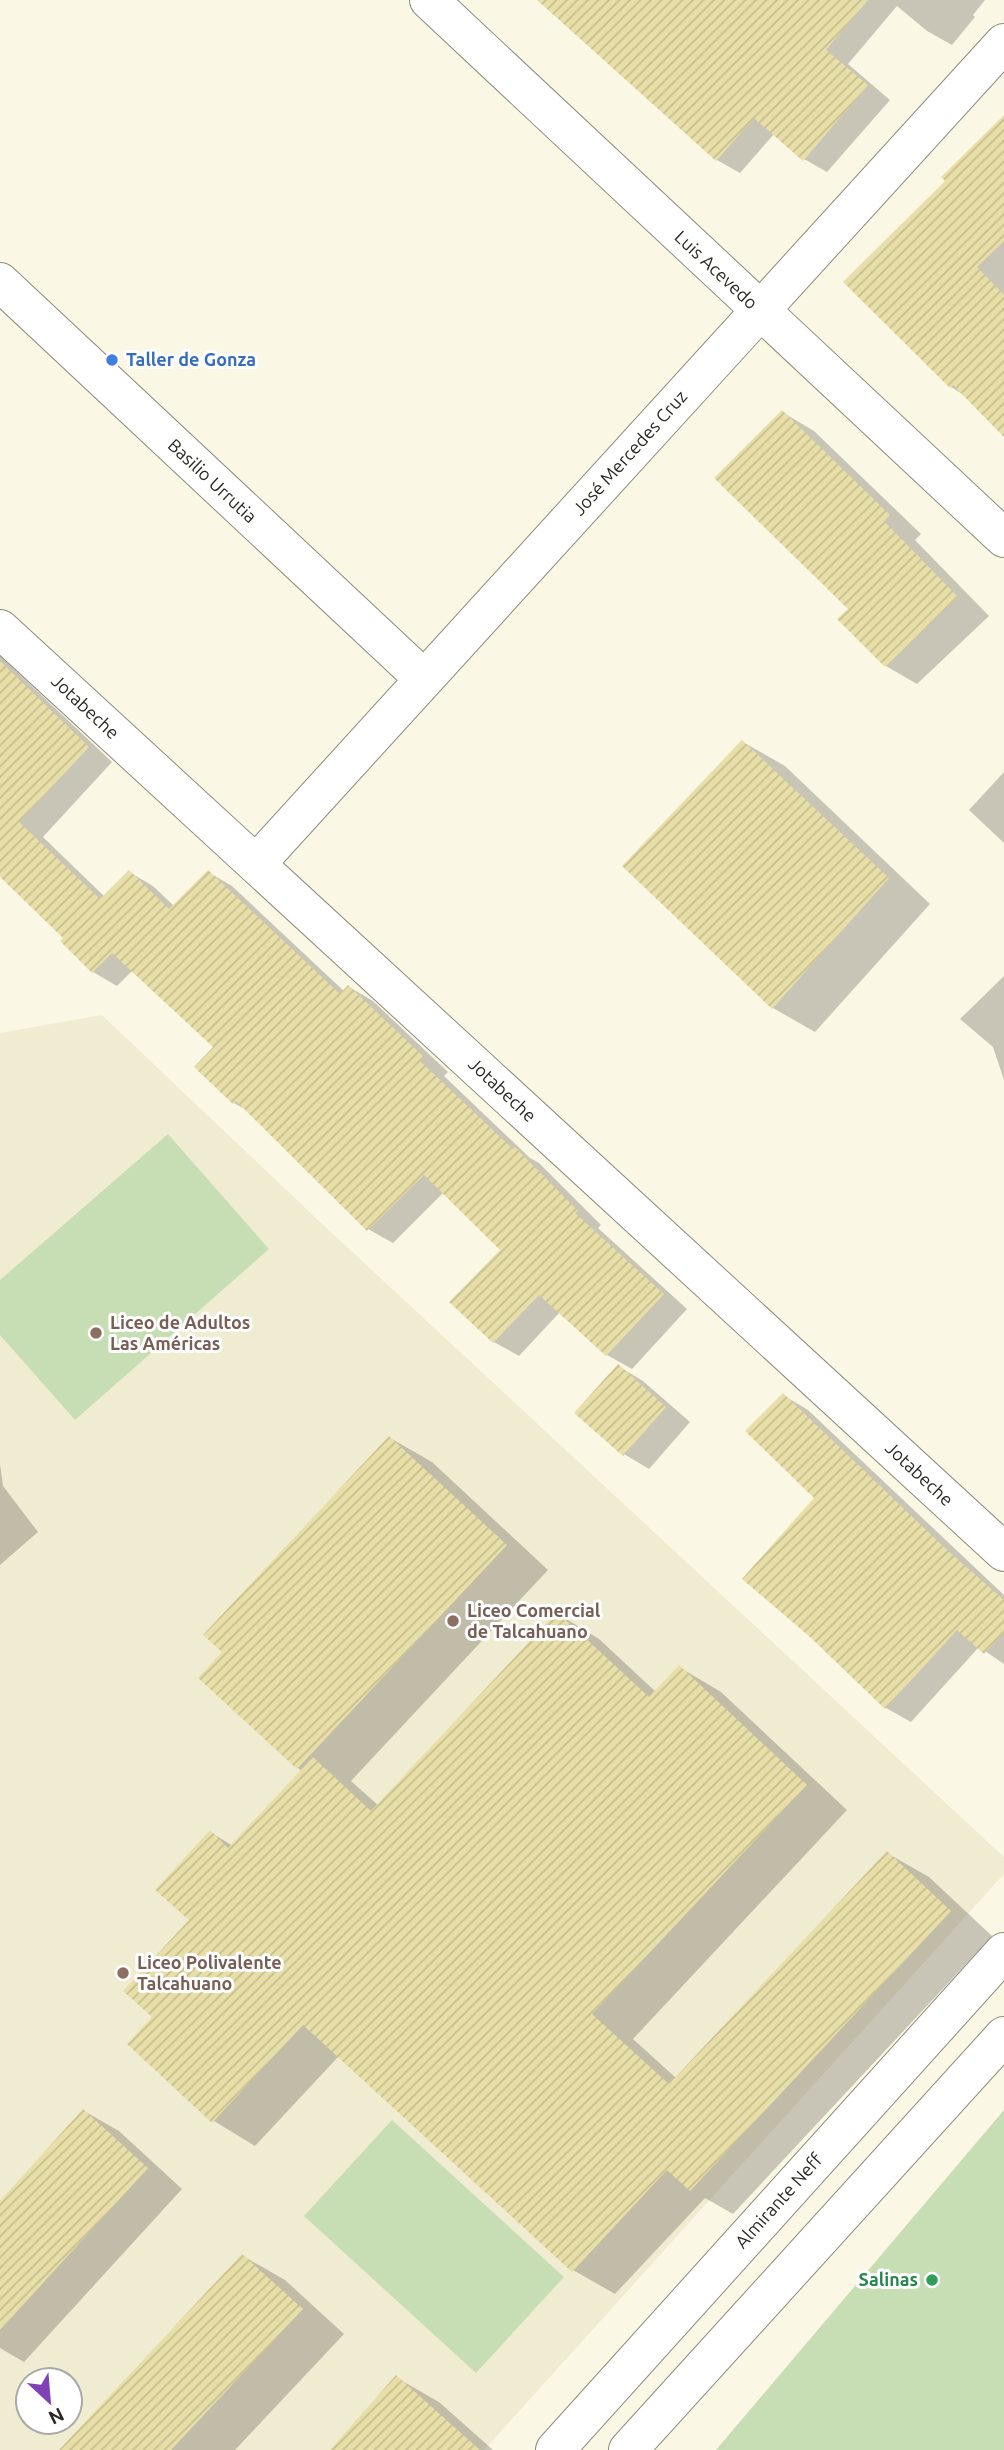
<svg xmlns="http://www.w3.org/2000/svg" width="1004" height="2450" font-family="Ubuntu,sans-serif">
<defs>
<pattern id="building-hatch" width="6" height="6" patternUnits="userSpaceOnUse" patternTransform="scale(1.75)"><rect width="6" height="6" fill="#e8dea7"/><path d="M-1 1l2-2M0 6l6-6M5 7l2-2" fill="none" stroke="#c7be8f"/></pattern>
</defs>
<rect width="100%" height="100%" fill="#faf7e5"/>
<!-- built -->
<path fill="#f0ecd2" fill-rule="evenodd" d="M102,1015l217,206 685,636v17l-520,576h-484v-1417zM28,2380h42v42h-42z"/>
<!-- park -->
<g fill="#c7ddb3">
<polygon points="168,1134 269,1249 75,1420 0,1335 0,1280"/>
<polygon points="1004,2110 1004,2450 716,2450"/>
<polygon points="392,2120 564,2277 476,2373 304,2216"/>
</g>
<!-- shadow -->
<g fill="#0003">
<polygon points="573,0 985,0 973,15 975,17 952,45 927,31 897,6 848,64 890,100 827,172 804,159 774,134 740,173 717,160"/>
<polygon points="1004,118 1004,435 964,395 951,387 947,181"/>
<polygon points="782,412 814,431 921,534 915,540 989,616 917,684 886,666 851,609"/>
<polygon points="0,656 112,762 43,837 105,897 129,872 153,886 174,906 208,872 232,886 345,992 349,987 373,1001 448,1072 444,1076 530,1158 539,1163 601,1225 598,1228 687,1309 632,1369 607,1355 560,1312 519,1356 494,1342 452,1302 502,1250 444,1192 393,1243 368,1229 248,1111 234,1103 215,1047 133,970 117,986 93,972 66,938 0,875"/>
<polygon points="743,742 785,766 930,904 815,1032 773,1008 624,866"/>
<polygon points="1004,772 1004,843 969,810"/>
<polygon points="1004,976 1004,1080 993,1047 960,1019"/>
<polygon points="618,1366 643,1381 690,1422 649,1469 624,1454"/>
<polygon points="783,1395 808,1410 1004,1595 1004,1664 979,1647 911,1722 886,1708"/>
<polygon points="390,1438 432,1462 548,1570 351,1781 379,1806 558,1614 599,1639 656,1692 679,1667 721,1692 847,1810 633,2039 676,2078 887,1853 929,1877 992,1936 733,2214 705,2198 615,2294 573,2270 339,2056 255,2146 214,2121 130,2044 154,2017 191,1920 210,1832 233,1846 302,1771 298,1768 224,1652"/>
<polygon points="0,1464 3,1486 38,1532 0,1565"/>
<polygon points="84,2111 119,2131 182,2189 24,2362 0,2348 0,2204"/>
<polygon points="243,2256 285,2280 344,2334 235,2450 61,2450"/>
<polygon points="397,2378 439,2402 493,2450 332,2450"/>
</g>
<!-- building -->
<g fill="url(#building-hatch)">
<polygon points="537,0 868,0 826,50 868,85 803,161 754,118 716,161"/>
<polygon points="1004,115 1004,241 977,267 1004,295 1004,437 953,385 950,388 843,282 945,181 941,177"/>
<polygon points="782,410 890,515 884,521 958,597 885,667 837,619 848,609 714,478"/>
<polygon points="0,661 89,747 19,822 100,899 129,870 169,909 208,870 340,994 348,985 424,1057 420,1061 513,1149 515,1147 578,1211 575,1213 664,1294 606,1356 539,1295 493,1343 449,1302 500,1250 424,1175 367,1231 236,1101 233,1104 194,1067 213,1047 112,953 92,973 60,941 63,938 0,877"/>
<polygon points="742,740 889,878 772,1009 622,866"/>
<polygon points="618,1364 666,1407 623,1456 574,1413"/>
<polygon points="783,1393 946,1549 1004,1600 1004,1632 984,1654 957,1630 885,1709 810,1637 742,1579 814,1498 745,1431"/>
<polygon points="389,1436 507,1545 297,1769 198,1678 222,1652 203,1635"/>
<polygon points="557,1612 649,1697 679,1665 807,1785 592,2014 669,2084 887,1851 951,1911 690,2191 667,2170 572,2272 303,2025 212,2123 127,2044 152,2017 123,1991 189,1920 155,1890 210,1830 228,1848 313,1757 371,1811"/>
<polygon points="83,2109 148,2168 0,2330 0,2201"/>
<polygon points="242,2254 303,2309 171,2450 59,2450"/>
<polygon points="396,2375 480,2450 330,2450"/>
</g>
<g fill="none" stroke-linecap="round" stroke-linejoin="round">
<!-- minor casing -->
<g stroke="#8e8b7b" stroke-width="40">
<g id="minor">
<polyline points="429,0 1004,538"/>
<polyline points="0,282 424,679"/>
<polyline points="0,629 1004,1552"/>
<polyline points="256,864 1004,43"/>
</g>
</g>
<!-- tertiary casing -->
<g stroke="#8e8b7b" stroke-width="40">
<g id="tertiary">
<polyline points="555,2450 1004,1952"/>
<polyline points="628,2450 1004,2036"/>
</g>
</g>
<!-- minor -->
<use href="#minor" stroke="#fff" stroke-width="38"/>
<!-- tertiary -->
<use href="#tertiary" stroke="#fff" stroke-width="38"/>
</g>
<!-- markers -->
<circle fill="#3f7fe0" stroke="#fff" stroke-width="2.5" cx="112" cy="360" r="7"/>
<g fill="#8d6e63" stroke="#fff" stroke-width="2.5">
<circle cx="96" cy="1333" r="7"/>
<circle cx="453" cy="1621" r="7"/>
<circle cx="123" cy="1973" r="7"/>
</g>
<circle fill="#2e9e5b" stroke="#fff" stroke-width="2.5" cx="932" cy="2280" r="7"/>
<g text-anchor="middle" stroke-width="6" stroke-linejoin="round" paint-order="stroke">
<!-- street labels -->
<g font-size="18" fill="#292822" stroke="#fff">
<text transform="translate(716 270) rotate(43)" y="6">Luis Acevedo</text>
<text transform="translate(630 453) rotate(-48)" y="6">José Mercedes Cruz</text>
<text transform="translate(212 481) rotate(43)" y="6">Basilio Urrutia</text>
<text transform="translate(85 707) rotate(43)" y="6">Jotabeche</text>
<text transform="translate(502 1090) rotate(43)" y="6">Jotabeche</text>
<text transform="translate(919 1474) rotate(43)" y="6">Jotabeche</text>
<text transform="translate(779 2201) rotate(-48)" y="6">Almirante Neff</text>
</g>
<!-- shop labels -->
<g font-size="18" font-weight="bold" fill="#366cbe" stroke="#fff" text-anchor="start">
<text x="126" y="366">Taller de Gonza</text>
</g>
<!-- education labels -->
<g font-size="18" font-weight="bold" fill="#785e54" stroke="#fff" text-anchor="start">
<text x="110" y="1329">Liceo de Adultos<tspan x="110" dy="21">Las Américas</tspan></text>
<text x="467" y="1617">Liceo Comercial<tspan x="467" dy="21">de Talcahuano</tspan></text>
<text x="137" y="1969">Liceo Polivalente<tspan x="137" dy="21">Talcahuano</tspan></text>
</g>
<!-- leisure labels -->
<g font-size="18" font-weight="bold" fill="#27864d" stroke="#fff" text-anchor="end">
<text x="918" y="2286">Salinas</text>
</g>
</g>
<!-- north arrow -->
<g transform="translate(49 2401) rotate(154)"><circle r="33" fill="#ffffff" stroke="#a9a9a7" stroke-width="2"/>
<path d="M0-5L12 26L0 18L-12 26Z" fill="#8142b7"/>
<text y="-10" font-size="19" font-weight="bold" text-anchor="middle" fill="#292822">N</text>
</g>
</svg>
